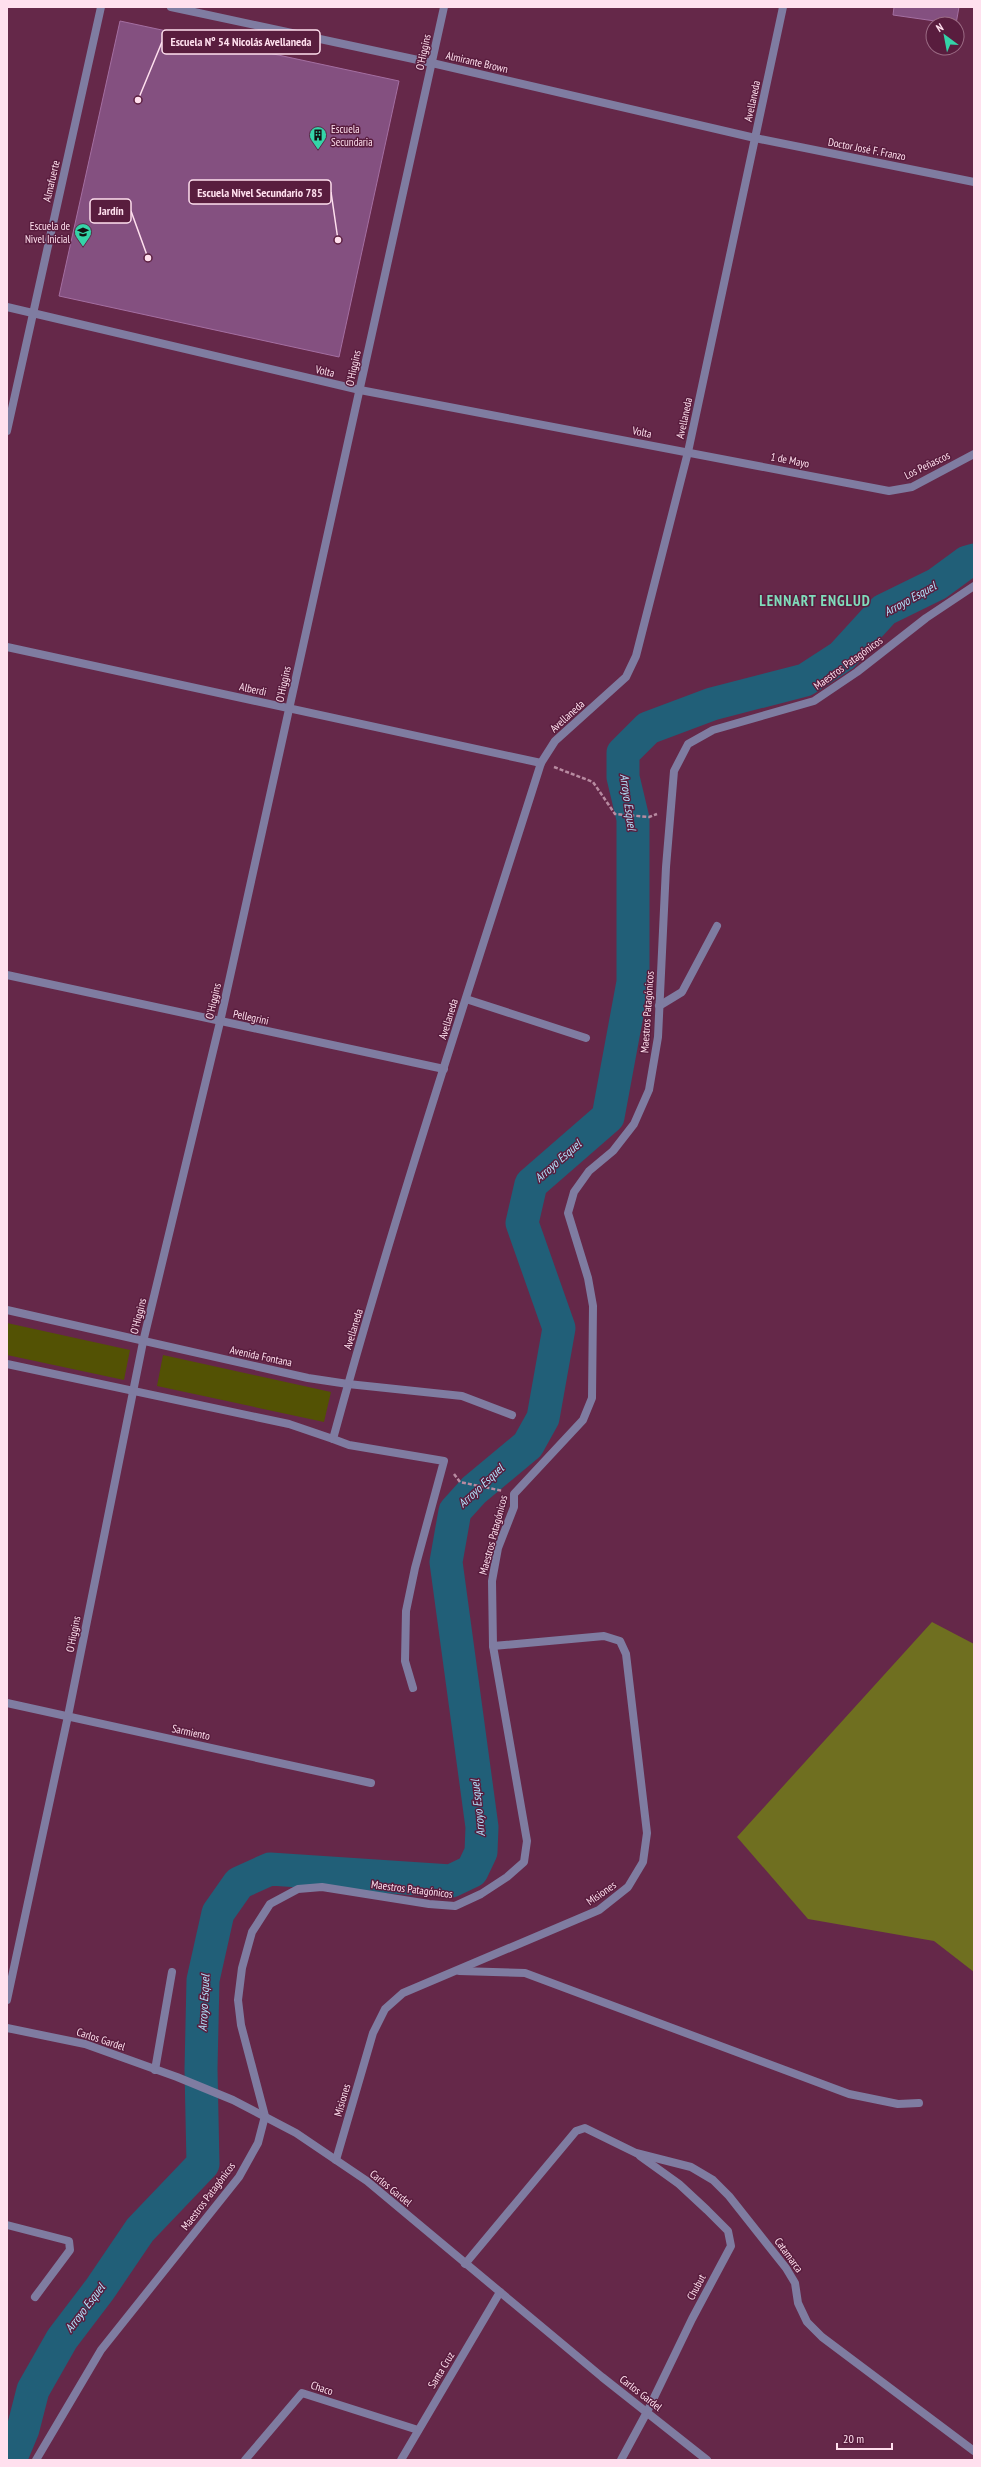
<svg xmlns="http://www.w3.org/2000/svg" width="981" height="2467" font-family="'PT Sans Narrow',sans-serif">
<rect width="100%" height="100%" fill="#652849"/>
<!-- green -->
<g fill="#535204">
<polygon points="7,1323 130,1350 124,1380 7,1355"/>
<polygon points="163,1355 331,1392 324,1422 157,1386"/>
</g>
<!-- forest -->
<polygon fill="#6f6f20" points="932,1622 974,1644 974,1972 934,1941 808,1919 737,1837"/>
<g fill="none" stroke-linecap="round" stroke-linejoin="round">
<!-- river -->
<polyline stroke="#215f78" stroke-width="33" points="10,2460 23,2429 33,2390 62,2339 100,2289 140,2230 203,2164 201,2069 203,1980 218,1913 239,1883 270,1869 451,1881 472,1871 481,1852 482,1827 446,1562 455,1511 474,1490 528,1445 543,1418 559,1328 522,1223 531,1184 608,1117 633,982 633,819 623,777 623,753 648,728 712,704 805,680 842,656 884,610 937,584 967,562 974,560"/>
</g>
<!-- building -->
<g fill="#845080" stroke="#a46fa1">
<polygon points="894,7 959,7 956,24 893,15"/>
<polygon points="120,21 399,81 339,357 59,296"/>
</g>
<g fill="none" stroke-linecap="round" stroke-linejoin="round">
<!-- path -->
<g stroke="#b88ba1" stroke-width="2.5" stroke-dasharray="4 2" stroke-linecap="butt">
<polyline points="554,767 593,782 615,814 649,817 657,814"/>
<polyline points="454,1474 460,1482 503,1491"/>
</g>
<!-- service -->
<g stroke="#7f7ca1" stroke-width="8">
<polyline points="466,999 586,1038"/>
<polyline points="659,1006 682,992 717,926"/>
<polyline points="155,2070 172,1972"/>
<polyline points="7,2225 69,2241 70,2250 35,2297"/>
</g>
<!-- minor -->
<g stroke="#7f7ca1" stroke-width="8">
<polyline points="171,7 432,63 755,138 974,182"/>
<polyline points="7,307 360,390 889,491 912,487 974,454"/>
<polyline points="7,431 101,7"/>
<polyline points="7,647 541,763"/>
<polyline points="7,975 444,1069"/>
<polyline points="348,1384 462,1396 512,1415"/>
<polyline points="333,1439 349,1445 444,1461 415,1568 406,1611 405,1661 413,1688"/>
<polyline points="7,1703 371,1783"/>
<polyline points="459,1971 525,1973 849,2094 898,2104 919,2103"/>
<polyline points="7,2000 68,1716 143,1342 220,1022 444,7"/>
<polyline points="7,2028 85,2044 177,2077 233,2100 296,2133 367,2181 602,2377 707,2460"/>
<polyline points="336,2160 373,2033 385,2009 403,1993 599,1910 628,1887 643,1862 647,1833 626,1654 620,1641 604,1636 493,1646"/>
<polyline points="465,2264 576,2131 585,2128 636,2153 691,2167 713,2180 729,2196 786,2268 795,2283 798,2303 807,2322 822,2337 974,2451"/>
<polyline points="36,2460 101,2350 239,2177 258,2143 265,2116 241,2025 238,2000 242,1968 252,1932 270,1904 298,1889 322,1887 429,1904 455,1906 481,1894 507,1877 524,1862 527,1841 493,1646 492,1581 498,1548 514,1507 514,1494 583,1420 592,1398 593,1306 588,1278 568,1213 574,1192 589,1171 613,1151 634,1124 649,1090 658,1037 666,867 674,771 688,744 713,730 814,701 857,672 926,618 974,586"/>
<polyline points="245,2460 302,2393 418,2430"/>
<polyline points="401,2460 500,2292"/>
<polyline points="621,2460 647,2412 692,2319 731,2246 728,2231 707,2210 679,2184 640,2156"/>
</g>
<!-- tertiary -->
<g stroke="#7f7ca1" stroke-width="8">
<polyline points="7,1310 308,1378 348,1384"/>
<path d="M7,1364l282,60 44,15c62,-228 137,-452 208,-676l14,-22 71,-64 10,-21 52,-204 95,-445"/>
</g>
</g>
<!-- icons -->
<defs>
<g id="building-pin" transform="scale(0.9)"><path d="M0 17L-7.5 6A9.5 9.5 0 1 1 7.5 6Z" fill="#34d4a8" stroke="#591d3e"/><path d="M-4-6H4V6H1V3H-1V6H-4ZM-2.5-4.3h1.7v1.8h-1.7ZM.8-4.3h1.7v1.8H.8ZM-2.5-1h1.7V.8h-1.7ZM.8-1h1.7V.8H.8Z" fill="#111"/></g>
<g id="school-pin" transform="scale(0.9)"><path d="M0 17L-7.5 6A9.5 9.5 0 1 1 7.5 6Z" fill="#34d4a8" stroke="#591d3e"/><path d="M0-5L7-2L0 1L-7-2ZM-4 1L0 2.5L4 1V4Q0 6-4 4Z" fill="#111"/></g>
</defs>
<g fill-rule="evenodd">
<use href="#building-pin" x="318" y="135"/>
<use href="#school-pin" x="83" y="232"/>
</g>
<g text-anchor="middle" stroke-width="3" stroke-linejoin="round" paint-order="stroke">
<!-- street labels -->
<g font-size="11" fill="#ffe0ee" stroke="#591d3e">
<text transform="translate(423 52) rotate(-78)" y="4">O'Higgins</text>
<text transform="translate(477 62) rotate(13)" y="4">Almirante Brown</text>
<text transform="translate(752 101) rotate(-78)" y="4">Avellaneda</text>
<text transform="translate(867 149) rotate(11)" y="4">Doctor José F. Franzo</text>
<text transform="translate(51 181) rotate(-77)" y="4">Almafuerte</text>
<text transform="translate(353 368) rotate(-78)" y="4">O'Higgins</text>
<text transform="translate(325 371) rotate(13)" y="4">Volta</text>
<text transform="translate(684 418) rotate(-78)" y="4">Avellaneda</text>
<text transform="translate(642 432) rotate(11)" y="4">Volta</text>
<text transform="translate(790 460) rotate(11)" y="4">1 de Mayo</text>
<text transform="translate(927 465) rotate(-26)" y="4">Los Peñascos</text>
<text transform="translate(848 663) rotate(-36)" y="4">Maestros Patagónicos</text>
<text transform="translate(283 684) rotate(-78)" y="4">O'Higgins</text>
<text transform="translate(253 689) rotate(12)" y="4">Alberdi</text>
<text transform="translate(567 716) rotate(-42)" y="4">Avellaneda</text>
<text transform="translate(213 1001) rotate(-77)" y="4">O'Higgins</text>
<text transform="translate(647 1012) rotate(-86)" y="4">Maestros Patagónicos</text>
<text transform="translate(251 1017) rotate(12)" y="4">Pellegrini</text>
<text transform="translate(448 1019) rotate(-73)" y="4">Avellaneda</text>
<text transform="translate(138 1316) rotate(-76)" y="4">O'Higgins</text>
<text transform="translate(353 1329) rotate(-73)" y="4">Avellaneda</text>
<text transform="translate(261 1356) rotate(12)" y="4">Avenida Fontana</text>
<text transform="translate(493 1535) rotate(-75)" y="4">Maestros Patagónicos</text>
<text transform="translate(73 1634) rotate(-79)" y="4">O'Higgins</text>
<text transform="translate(191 1732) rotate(12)" y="4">Sarmiento</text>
<text transform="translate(412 1889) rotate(7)" y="4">Maestros Patagónicos</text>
<text transform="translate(601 1893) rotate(-35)" y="4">Misiones</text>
<text transform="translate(101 2039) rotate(18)" y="4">Carlos Gardel</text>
<text transform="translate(342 2100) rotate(-74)" y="4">Misiones</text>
<text transform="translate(391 2188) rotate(39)" y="4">Carlos Gardel</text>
<text transform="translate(208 2196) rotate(-53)" y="4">Maestros Patagónicos</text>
<text transform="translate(789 2255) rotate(54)" y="4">Catamarca</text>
<text transform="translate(696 2287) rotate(-62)" y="4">Chubut</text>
<text transform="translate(441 2370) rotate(-59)" y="4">Santa Cruz</text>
<text transform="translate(322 2388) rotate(18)" y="4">Chaco</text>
<text transform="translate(641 2393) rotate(38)" y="4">Carlos Gardel</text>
</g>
<!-- poi labels -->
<g font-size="11" fill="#ffe0ee" stroke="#591d3e" text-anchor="start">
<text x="331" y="133">Escuela<tspan x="331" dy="13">Secundaria</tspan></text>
<text x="70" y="230" text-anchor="end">Escuela de<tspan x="70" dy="13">Nivel Inicial</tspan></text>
</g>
<!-- water labels -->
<g font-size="12" font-style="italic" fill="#b2e4fc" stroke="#591d3e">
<text transform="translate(910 599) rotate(-29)" y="4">Arroyo Esquel</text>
<text transform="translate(628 802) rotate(82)" y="4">Arroyo Esquel</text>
<text transform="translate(558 1161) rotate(-41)" y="4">Arroyo Esquel</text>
<text transform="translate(481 1486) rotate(-43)" y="4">Arroyo Esquel</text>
<text transform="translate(478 1808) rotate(-96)" y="4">Arroyo Esquel</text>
<text transform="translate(204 2003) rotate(-87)" y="4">Arroyo Esquel</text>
<text transform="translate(85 2308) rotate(-53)" y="4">Arroyo Esquel</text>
</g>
<!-- district labels -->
<g font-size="15" font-weight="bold" letter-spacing="1" fill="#80dcbb" stroke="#591d3e">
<text x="815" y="606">LENNART ENGLUD</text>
</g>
</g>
<!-- callouts -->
<path fill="none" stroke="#ffe0ee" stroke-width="1.5" d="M138 100L162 42M338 240L331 192M148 258L131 211"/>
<g fill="#ffe0ee" stroke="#591d3e" stroke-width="1.5">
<circle cx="138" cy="100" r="4"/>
<circle cx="338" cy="240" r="4"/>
<circle cx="148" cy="258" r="4"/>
</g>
<g fill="#591d3e" stroke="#ffe0ee" stroke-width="1.5">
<rect x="162" y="30" width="158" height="24" rx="4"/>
<rect x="189" y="180" width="142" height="24" rx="4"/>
<rect x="90" y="199" width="41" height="24" rx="4"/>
</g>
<g font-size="12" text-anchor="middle" font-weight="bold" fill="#ffe0ee">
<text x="241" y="46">Escuela Nº 54 Nicolás Avellaneda</text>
<text x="260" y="197">Escuela Nivel Secundario 785</text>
<text x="111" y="215">Jardín</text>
</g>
<!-- border -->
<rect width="981" height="2467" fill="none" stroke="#ffe0ee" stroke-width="16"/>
<!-- north arrow -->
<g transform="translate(945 36) rotate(328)"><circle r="19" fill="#591d3e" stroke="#9b6b84"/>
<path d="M0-3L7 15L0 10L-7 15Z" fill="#34d4a8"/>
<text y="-6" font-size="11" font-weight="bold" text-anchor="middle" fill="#ffe0ee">N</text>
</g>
<!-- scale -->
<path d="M837 2443v6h55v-6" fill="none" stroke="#ffe0ee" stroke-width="2"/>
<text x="843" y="2443" font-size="12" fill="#ffe0ee" stroke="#591d3e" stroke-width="3" paint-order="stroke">20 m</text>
</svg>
